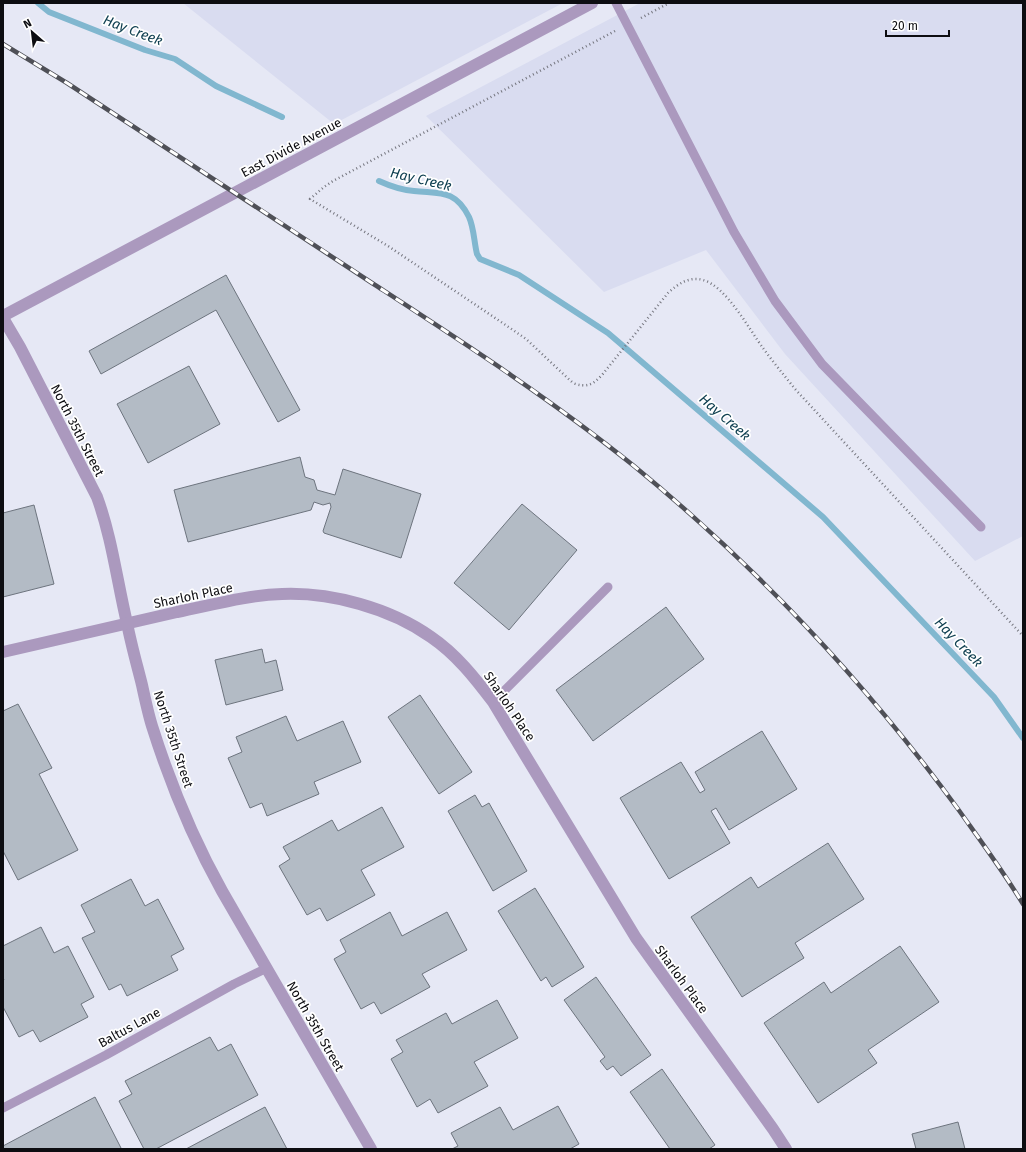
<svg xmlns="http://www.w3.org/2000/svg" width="1026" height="1152" font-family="'Fira Sans',sans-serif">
<rect width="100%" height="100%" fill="#e6e8f5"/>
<!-- built -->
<g fill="#d9dcf0">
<polygon points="183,3 563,3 334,124"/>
<polygon points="640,3 1023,3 1023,536 975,561 785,354 706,250 604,292 426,116"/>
</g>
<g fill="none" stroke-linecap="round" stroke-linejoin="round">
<!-- stream -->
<g stroke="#81b7cf" stroke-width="6">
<polyline points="38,3 49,12 145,50 175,59 216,86 282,117"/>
<path d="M379,181c11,5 22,9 35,10 26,3 41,-2 55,26 5,11 5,25 8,37l3,5 39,16 89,58 215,184 171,180 29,41"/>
</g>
</g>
<!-- building -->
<g fill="#b3bbc5" stroke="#6d747e">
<polygon points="226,275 300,410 278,422 216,310 101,374 89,351"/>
<polygon points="189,366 220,424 148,463 117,404"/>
<polygon points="300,457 305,477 314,480 317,490 335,495 343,469 421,494 401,558 324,533 323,531 331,507 330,503 323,505 314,502 311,510 188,542 174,490"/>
<polygon points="522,504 577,550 509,630 454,583"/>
<polygon points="34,505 54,584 3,597 3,513"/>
<polygon points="666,607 704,659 593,741 556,690"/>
<polygon points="262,649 265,663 276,660 283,690 226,705 215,660"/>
<polygon points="420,695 472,772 439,794 388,717"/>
<polygon points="18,704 52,768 39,774 78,850 18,880 3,851 3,711"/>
<polygon points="286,716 297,741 343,721 361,762 314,782 319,794 267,816 262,803 250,808 228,758 242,752 236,737"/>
<polygon points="762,731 797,789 729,830 716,808 711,811 730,843 669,879 620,798 681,762 700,793 705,790 695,772"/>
<polygon points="475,795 482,807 489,803 527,871 493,891 448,811"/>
<polygon points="382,807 404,847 361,870 375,895 327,921 320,908 307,915 279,866 290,859 283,847 332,820 338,831"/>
<polygon points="828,843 864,899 795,943 804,958 742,997 691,917 751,877 758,888"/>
<polygon points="131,879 145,906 158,899 184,949 171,956 178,970 127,996 121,984 109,990 82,938 95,932 81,905"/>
<polygon points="535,888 584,967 552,987 546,977 541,981 498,911"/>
<polygon points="390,912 402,936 447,912 467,950 422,974 430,987 381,1014 374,1002 361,1009 334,959 346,952 340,940"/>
<polygon points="41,927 54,953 68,946 94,997 81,1004 88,1017 40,1042 33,1030 19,1037 3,1007 3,980 4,980 3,977 3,946"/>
<polygon points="900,946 939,1002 868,1050 877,1063 818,1103 764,1023 824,982 831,993"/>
<polygon points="596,977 651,1055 621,1076 613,1066 607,1070 600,1061 605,1057 564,1000"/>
<polygon points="497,1000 518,1038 474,1062 488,1086 438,1113 430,1099 417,1107 391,1059 403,1052 396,1040 446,1013 452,1024"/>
<polygon points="210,1037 218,1051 231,1044 258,1095 156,1149 144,1149 119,1101 132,1094 125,1081"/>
<polygon points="662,1069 715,1145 709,1149 670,1149 630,1092"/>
<polygon points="95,1097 121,1148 120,1149 3,1149 3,1146"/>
<polygon points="558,1106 579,1144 570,1149 452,1149 458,1146 451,1133 500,1107 513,1130"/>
<polygon points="265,1107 287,1149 186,1149"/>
<polygon points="958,1122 965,1149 916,1149 912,1134"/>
</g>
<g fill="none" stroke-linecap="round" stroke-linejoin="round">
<!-- path -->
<g stroke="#75767f" stroke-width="2.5" stroke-dasharray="1 3" stroke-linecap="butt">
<polyline points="641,18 669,3"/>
<path d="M615,31l-282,150 -9,6 -14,12 78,47 125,84 13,9 47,44c13,5 20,2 29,-8l66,-82c10,-9 21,-17 35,-13 23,6 46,49 60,68 10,14 21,27 32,41l228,247"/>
</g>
<!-- service -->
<g stroke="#ab99be" stroke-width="9">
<polyline points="616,3 665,98 734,232 775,301 822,364 981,527"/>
<polyline points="493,702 608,587"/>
<polyline points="3,1108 106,1055 234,984 267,968"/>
</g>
<!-- minor -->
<g stroke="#ab99be" stroke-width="12">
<path d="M3,318l17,29 77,150c15,41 20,84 30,126 4,21 10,42 15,62 3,14 6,28 10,41 18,57 41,113 70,165l149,258"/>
<path d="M3,652c58,-13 116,-27 174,-40 35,-7 70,-17 105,-18 49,-2 108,14 149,43 25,17 44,41 62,65l143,236 137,191 13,20"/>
</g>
<!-- tertiary -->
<polyline stroke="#ab99be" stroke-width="12" points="3,316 592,3"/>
<!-- rail casing -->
<g stroke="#4f5057" stroke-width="4.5">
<path id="rail" d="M3,44l64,39c102,67 204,133 305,200 89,58 179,116 262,183 122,100 231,216 324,343 22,31 45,62 65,95"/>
</g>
<!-- rail -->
<use href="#rail" stroke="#fff" stroke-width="3" stroke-dasharray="9" stroke-linecap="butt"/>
</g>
<g text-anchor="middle" stroke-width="3.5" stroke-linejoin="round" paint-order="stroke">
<!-- street labels -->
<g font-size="13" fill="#0d0d11" stroke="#fff">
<text transform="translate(291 147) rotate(-28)" y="5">East Divide Avenue</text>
<text transform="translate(78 430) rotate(63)" y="5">North 35th Street</text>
<text transform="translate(193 595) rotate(-12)" y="5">Sharloh Place</text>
<text transform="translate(510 706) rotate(56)" y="5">Sharloh Place</text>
<text transform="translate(174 739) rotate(72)" y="5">North 35th Street</text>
<text transform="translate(682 979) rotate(54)" y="5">Sharloh Place</text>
<text transform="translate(316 1026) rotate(60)" y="5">North 35th Street</text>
<text transform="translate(129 1027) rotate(-29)" y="5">Baltus Lane</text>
</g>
<!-- water labels -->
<g font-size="14" font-style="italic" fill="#114152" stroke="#fff">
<text transform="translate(133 30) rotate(21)" y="5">Hay Creek</text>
<text transform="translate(421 179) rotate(13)" y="5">Hay Creek</text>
<text transform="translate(725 417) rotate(41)" y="5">Hay Creek</text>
<text transform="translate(959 642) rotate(46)" y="5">Hay Creek</text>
</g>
</g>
<!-- border -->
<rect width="1026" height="1152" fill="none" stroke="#0d0d11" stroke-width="8"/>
<!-- north arrow -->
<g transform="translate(32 32) rotate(332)" stroke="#ffffff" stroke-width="3" paint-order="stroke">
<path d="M0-3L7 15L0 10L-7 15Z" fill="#0d0d11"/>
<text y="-6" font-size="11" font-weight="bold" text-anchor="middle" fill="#0d0d11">N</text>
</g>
<!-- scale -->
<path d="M886 30v6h63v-6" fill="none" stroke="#0d0d11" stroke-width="2"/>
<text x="892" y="30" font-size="12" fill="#0d0d11" stroke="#ffffff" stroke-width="3" paint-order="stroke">20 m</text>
</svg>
